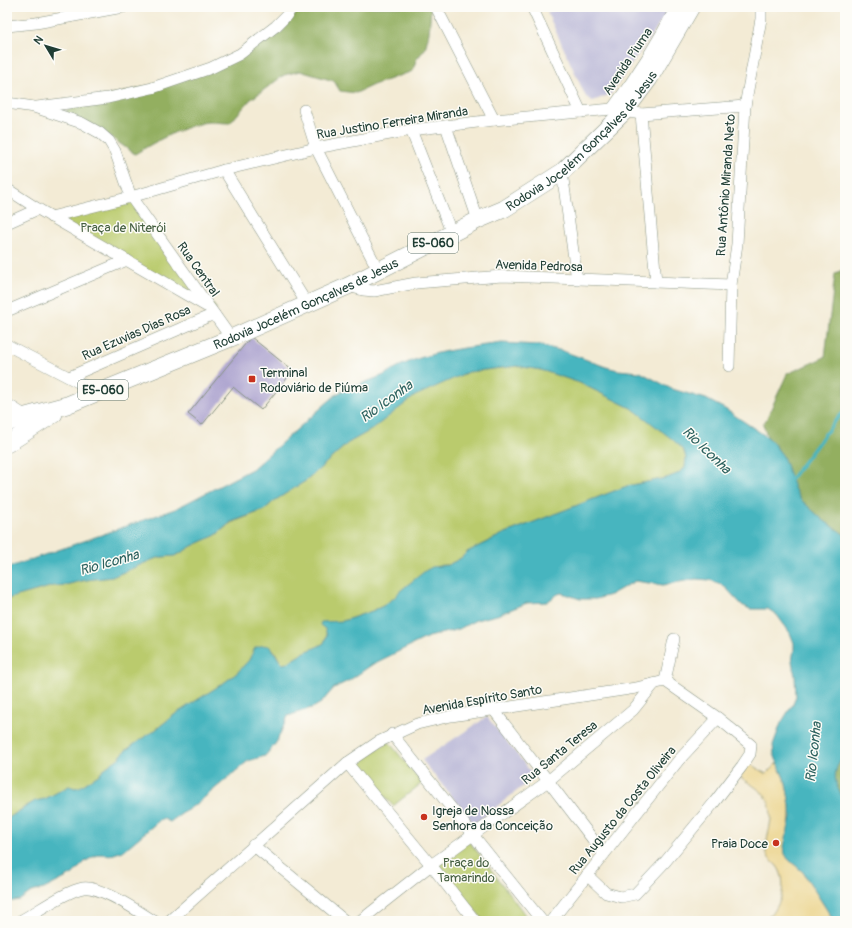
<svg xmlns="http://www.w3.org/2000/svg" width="852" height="928" font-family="Pangolin,sans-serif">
<rect width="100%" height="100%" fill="#fdfcf7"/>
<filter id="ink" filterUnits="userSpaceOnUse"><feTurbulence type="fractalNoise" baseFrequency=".025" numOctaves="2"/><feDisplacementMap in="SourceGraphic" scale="8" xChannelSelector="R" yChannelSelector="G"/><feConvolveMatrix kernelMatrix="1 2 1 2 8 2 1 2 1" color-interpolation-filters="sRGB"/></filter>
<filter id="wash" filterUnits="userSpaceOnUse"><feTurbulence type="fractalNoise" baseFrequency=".012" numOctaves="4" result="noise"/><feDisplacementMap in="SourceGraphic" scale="16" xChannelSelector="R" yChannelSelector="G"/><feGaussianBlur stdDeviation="0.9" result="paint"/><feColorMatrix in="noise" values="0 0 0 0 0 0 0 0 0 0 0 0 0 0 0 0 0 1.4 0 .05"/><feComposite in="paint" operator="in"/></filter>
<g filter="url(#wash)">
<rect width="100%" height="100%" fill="#f3ebd5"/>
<!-- industrial -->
<g fill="#c3c1db">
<polygon points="568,7 671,7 611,94 593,101 586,97 547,12"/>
<polygon points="487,717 535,777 474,824 422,760"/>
</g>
<!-- green -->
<g fill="#bacb6d" stroke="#6c8450">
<polygon points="135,198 217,310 53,217"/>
<polygon points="517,366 541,370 580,383 633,409 657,426 682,447 686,458 685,468 677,474 667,478 627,486 503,534 467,552 461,558 448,565 441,565 407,585 394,598 383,606 372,611 343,621 321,625 325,629 327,636 324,643 319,646 305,652 287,663 283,664 280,661 274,650 255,648 249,660 237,673 225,682 174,715 154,731 147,735 125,751 119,758 105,768 100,774 80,787 75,788 69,786 45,799 39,800 26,806 7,819 7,599 53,586 65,585 86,580 112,577 154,559 162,557 174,556 179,554 192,546 216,535 231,523 264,510 274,501 307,480 348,443 371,430 415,395 468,372"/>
<polygon points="389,742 422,783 393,806 356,761"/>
<polygon points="469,841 530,921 484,921 438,864"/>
</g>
<!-- forest -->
<g fill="#93af60" stroke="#59764a">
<path d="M301,7h130l-2,26 -4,16 -9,11 -3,11 -40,14 -17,8 -16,-2 -6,-10 -34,-10 -16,4 -34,25 -20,23c-9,0 -20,-2 -28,0 -24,6 -46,18 -67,31l-39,-27 -37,-12 23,-13 94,-22 42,-17 64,-31z"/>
<polygon points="845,268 845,535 823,520 800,499 794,488 777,447 767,436 763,424 766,420 787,374 825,357 835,274"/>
<path d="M845,752v49c-13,-19 -13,-29 0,-49z"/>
</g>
<!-- sand -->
<path fill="#eeda9e" stroke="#868c69" d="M747,762l19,12 11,-11 9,20 4,22 -2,54 15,13 31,49h-70c3,-5 9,-9 12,-13 8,-12 10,-32 0,-43 -5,-5 -10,-8 -10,-15 0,-11 4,-21 5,-31 0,-7 -1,-17 -6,-23 -4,-6 -20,-16 -27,-20z"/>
<!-- water -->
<path fill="#46b5bf" stroke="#32797a" d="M502,343l36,2 25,6 43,16 12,3 22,2 32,17 34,10 19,10 45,30 13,17 11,32 6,11 23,21 22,15v217c-13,20 -13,29 0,49v120h-11l-31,-49 -15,-13 -3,-5 -1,-8 7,-29 -1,-12 -4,-22 -12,-29 -1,-9 8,-22 12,-19 3,-7 -1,-21 -3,-15 2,-11v-7l-4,-10 -13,-18 -9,-6h-18l-8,-4 -16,-17 -6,-4 -10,-4 -14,-1 -33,6 -28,-4 -25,14 -14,4h-16l-18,-6 -4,1 -11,8 -20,1 -30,12 -21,5 -17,9 -31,8 -55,27 -23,16 -16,8 -13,15 -7,4 -26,9 -12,27 -11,13 -17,5 -49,41 -25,17 -4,3 -6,-3h-3l-38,32 -12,4 -11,-1 -5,2 -9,5 -13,13 -29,15 -13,3 -11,8 -13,2v-83l28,-18 10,-2 24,-13 6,2 5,-1 20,-13 5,-6 14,-10 6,-7 22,-16 7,-4 20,-16 51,-33 12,-9 12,-13 6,-12c20,-9 17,7 28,16l4,-1 18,-11 14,-6 5,-3 3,-8 -2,-6 -5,-4 1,-3 22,-1 29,-10 11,-5 11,-8 6,-7 25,-20 7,-4 16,-2 13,-7 6,-6 36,-18 124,-48 40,-8 10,-4 8,-6 1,-10 -2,-8 -12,-11 -39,-30 -53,-26 -39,-13 -24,-4 -49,6 -53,24 -44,34 -23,13 -41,37 -33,21 -10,9 -33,12 -15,13 -24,11 -13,8 -5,2 -12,1 -8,2 -42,18 -26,3 -21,5 -12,1 -46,13v-31l168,-59 77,-40 86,-76 46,-18c34,-23 79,-27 118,-32z"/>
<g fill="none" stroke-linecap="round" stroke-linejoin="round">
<!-- stream -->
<polyline stroke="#46b5bf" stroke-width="3.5" points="788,481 791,479 834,422 845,411"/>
</g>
<g id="blocks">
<!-- building -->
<polygon fill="#a89fcd" points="251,337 293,371 261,410 233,387 202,425 188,414"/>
</g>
</g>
<g filter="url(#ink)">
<use href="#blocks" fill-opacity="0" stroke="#899484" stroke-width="1"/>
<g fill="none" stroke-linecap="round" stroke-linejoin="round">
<!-- minor casing -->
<g stroke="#899484" stroke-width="12">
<g id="minor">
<polyline points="436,7 494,120"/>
<polyline points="532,7 581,112"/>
<polyline points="7,26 36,23 123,7"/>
<polyline points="7,103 34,107 82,123 100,133 109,141 115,151 131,197 231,338"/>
<polyline points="37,107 108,98 152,88 211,68 240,54 276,26 286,16 292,7"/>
<path d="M612,109c24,-32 46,-66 64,-102"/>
<polyline points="304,110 316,148 378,270"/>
<polyline points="641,114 656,282"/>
<polyline points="446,126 478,220"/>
<polyline points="411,130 452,234"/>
<polyline points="224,170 307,304"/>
<polyline points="562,172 577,280"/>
<polyline points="7,189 38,209 206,306"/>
<polyline points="51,217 131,197 224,170 316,148 411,130 494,120 612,109 641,114 745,106"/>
<polyline points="7,223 38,209"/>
<polyline points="348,286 363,290 374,291 416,283 502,276 731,285"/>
<polyline points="7,311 127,260"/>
<polyline points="7,345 97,392"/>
<polyline points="729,366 731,285 737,244 745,106 761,19 761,7"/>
<polyline points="69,377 214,314"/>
<polyline points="7,404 26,416"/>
<polyline points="665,681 674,639"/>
<polyline points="493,709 604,854"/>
<polyline points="392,734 542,921"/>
<polyline points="347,763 431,865 475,921"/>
<polyline points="253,845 345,921"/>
<path d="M20,921c17,-9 46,-30 63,-33 17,-3 56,24 71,33"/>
<polyline points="169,921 347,763 378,742 417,724 451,716 636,688 665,681 718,718 751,745 750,754 742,766 713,804 665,862 635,894 621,897 606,893 587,875"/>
<polyline points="360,921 431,865 548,781 633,710 654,684"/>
<polyline points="551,921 678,761 718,718"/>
</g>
</g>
<!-- primary casing -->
<g stroke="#899484" stroke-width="18">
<g id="primary">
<path id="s1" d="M7,423l19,-7 41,-11 164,-67 117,-52 130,-66 26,-11 58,-37 63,-61 24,-32 42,-72"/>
<polyline points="7,444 54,414"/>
</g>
</g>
<!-- minor -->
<use href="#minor" stroke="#fff" stroke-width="11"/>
<!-- primary -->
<use href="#primary" stroke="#fff" stroke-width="17"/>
</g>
</g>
<!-- markers -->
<g fill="#c8321e" stroke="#fdfcf7" stroke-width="1.5">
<rect x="248" y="375" width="8" height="8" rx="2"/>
<circle cx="424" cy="817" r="4"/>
<circle cx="776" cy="843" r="4"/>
</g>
<g text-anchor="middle" stroke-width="3" stroke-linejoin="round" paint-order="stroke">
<!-- shield labels -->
<g fill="#fdfcf7" stroke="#62766e" stroke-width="1">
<rect x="408" y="233" width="50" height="20" rx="3"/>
<rect x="78" y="380" width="50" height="20" rx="3"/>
</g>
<g font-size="12" font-weight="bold" fill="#1f3d34">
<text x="433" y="247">ES-060</text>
<text x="103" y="394">ES-060</text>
</g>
<!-- street labels -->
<g font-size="13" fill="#1f3d34" stroke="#fdfcf7">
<text transform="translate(627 61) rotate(-56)" y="5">Avenida Piuma</text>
<text transform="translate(392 122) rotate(-9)" y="5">Rua Justino Ferreira Miranda</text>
<text dy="5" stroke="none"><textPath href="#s1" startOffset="646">Rodovia Jocelém Gonçalves de Jesus</textPath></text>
<text transform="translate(725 185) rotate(-86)" y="5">Rua Antônio Miranda Neto</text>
<text transform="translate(539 265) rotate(2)" y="5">Avenida Pedrosa</text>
<text transform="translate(199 269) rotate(55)" y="5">Rua Central</text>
<text dy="5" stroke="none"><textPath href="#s1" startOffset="322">Rodovia Jocelém Gonçalves de Jesus</textPath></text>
<text transform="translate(136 332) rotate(-24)" y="5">Rua Ezuvias Dias Rosa</text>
<text transform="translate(482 699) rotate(-10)" y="5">Avenida Espírito Santo</text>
<text transform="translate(559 752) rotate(-39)" y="5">Rua Santa Teresa</text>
<text transform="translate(622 810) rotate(-51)" y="5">Rua Augusto da Costa Oliveira</text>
</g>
<!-- park labels -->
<g font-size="13" fill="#466042" stroke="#fdfcf7">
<text x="123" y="232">Praça de Niterói</text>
<text x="466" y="867">Praça do<tspan x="466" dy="15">Tamarindo</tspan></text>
</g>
<!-- poi labels -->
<g font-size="13" fill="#1f3d34" stroke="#fdfcf7" text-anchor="start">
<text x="260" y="377">Terminal<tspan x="260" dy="15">Rodoviário de Piúma</tspan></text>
<text x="432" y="815">Igreja de Nossa<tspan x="432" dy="15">Senhora da Conceição</tspan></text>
<text x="768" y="848" text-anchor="end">Praia Doce</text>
</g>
<!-- water labels -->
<g font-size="14" font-style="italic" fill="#2b615e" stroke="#fdfcf7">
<text transform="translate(386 401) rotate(-36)" y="5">Rio Iconha</text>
<text transform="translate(707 450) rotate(44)" y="5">Rio Iconha</text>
<text transform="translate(109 562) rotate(-16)" y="5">Rio Iconha</text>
<text transform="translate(813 752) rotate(-84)" y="5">Rio Iconha</text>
</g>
</g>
<!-- margin -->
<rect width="852" height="928" fill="none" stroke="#fdfcf7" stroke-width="24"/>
<!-- north arrow -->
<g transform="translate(46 46) rotate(308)" stroke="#fdfcf7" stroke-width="3" paint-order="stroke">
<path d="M0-3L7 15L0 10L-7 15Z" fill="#1f3d34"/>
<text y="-6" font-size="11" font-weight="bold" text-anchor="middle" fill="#1f3d34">N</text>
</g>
</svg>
